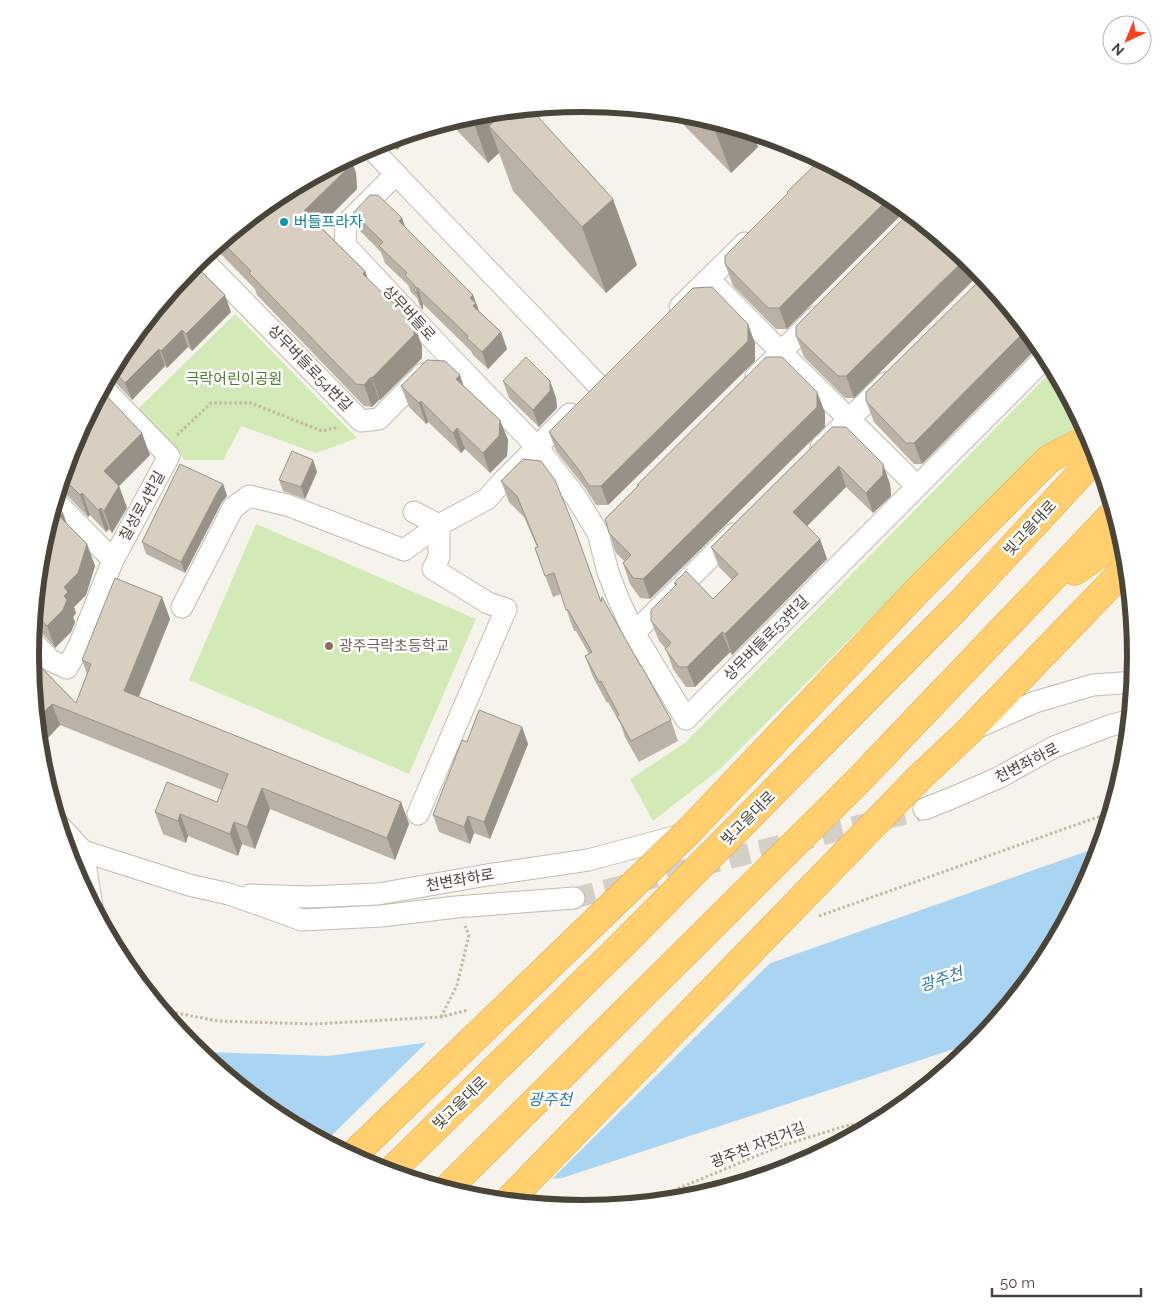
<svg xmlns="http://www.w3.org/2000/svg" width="1167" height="1313" font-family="Raleway,'Noto Sans KR',sans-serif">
<rect width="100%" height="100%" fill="#f6f3ec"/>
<!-- green -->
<g fill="#d2eab5">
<polygon points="235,314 357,438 316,453 241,426 223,460 185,460 137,410"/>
<polygon points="1054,369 1082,422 1080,425 1035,454 721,768 653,821 630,779 686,742"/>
<polygon points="256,524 476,619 409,774 189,680"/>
</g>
<!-- water -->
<polygon fill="#a9d4f2" points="1102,846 1095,869 1044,964 981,1040 562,1178 436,1187 371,1168 276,1117 193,1048 205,1052 328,1056 481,1035 765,965"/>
<!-- pier -->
<polygon fill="#f6f3ec" points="773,960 550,1181 443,1189 371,1168 324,1143 429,1040 480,1033"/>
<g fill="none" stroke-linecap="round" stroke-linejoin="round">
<!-- minor-tunnel -->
<polyline stroke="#d4d0c8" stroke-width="21" stroke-dasharray="21 11" stroke-linecap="butt" points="574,898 924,809"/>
<!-- minor casing -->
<g stroke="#c2bbae" stroke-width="23">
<g id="minor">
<polyline points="369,146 599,386"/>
<polyline points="396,174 346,224 345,245 445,352 537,447 576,497 598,533 608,572 618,598 634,633 686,719 1047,356"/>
<polyline points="201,258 361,421 379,419 423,374"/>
<polyline points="709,279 781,352 917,486"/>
<polyline points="680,307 745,243"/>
<polyline points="756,377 816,317"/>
<polyline points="821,447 886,383"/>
<polyline points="55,501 113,560"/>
<polyline points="182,607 233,508 249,496 287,505 404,550 439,525 414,512"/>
<polyline points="634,633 734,534"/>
<polyline points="32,641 50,660 67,668 79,646 113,560 169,456 103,388"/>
<polyline points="976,728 1035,702 1093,685 1135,682"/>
<polyline points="924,809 952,798 1000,777 1054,747 1109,726 1131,720"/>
<polyline points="418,814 506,609 488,603 433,569 439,557 439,525 487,499 501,483 570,414"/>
<polyline points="59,825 83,851"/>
<polyline points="65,844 83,851 189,885 229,894 302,920 381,916 456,907 574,898"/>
<polyline points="83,851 92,906"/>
<polyline points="250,895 309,897 378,894 487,875 588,860 685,834"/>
</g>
</g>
<!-- highway casing -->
<g stroke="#e0a43c" stroke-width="29">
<g id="highway">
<polyline points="1075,571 1109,547 1122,536"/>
<polyline points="823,742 956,608 1098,455"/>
<polyline points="918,779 967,733 1128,566"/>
<polyline points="859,780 1115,512"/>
<polyline points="687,833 921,587 1049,459 1091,437"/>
</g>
</g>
<!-- path -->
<g stroke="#c4b79f" stroke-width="3" stroke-dasharray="2.5 2.5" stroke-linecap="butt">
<polyline points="177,435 211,403 251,403 322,431 339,427"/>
<polyline points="819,916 1112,812"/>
<polyline points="161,1010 218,1021 313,1024 441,1017 468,1010"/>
<polyline points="441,1017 457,985 469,935 465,926"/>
<polyline points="641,1204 778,1147 845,1126 887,1119"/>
</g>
<!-- minor -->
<use href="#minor" stroke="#fff" stroke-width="21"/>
<!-- highway -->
<use href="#highway" stroke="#ffcf6e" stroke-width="28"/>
<!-- highway-bridge casing -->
<g stroke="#e0a43c" stroke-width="29" stroke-linecap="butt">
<g id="highway-bridge">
<polyline points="351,1157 687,833"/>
<polyline points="389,1173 624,943 823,742"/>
<polyline points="446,1190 859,780"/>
<polyline points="507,1202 918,779"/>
</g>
</g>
<!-- highway-bridge -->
<use href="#highway-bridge" stroke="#ffcf6e" stroke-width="28"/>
</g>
<!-- wall -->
<g fill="#bab2a6">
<polygon points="671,112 692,114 752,132 758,147 731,173"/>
<polygon points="476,114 637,265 606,293 513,191 499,153 488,163 449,122"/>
<polygon points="415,132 397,150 387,140"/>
<polygon points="350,157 356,173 357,189 320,226 365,271 368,279 414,324 422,346 422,358 380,400 379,400 372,407 364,406 257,295 255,289 214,247 276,196"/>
<polygon points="821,159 787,329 776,329 733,286 725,264 787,194 787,192"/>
<polygon points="353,213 402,218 404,226 473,295 479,311 501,332 507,349 488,369 473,355 471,351 423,304 423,310 420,307 417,298 411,292 408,285 385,263 381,252 359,230"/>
<polygon points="975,265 981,273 854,398 845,398 804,357 796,336"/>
<polygon points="984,276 1041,346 1038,347 922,464 914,464 874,422 866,401"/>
<polygon points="231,312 192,351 188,347 167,368 165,366 132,400 112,379 108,377 123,349"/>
<polygon points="748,324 755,344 755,361 608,505 596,505 586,489 556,451 549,432"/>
<polygon points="503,381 550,381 556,398 557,408 539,427 509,398"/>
<polygon points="401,386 464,386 500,420 508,440 507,456 490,473 465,449 461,453 428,422 426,424 409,407"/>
<polygon points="817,392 825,413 825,427 650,599 640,598 630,584 623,563 625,562 616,553 609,533 637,487 637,485"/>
<polygon points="832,427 890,484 891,496 873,513 846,487 807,526 820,539 827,559 732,655 730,652 695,687 686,687 673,669 666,649 659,641 651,621 675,586 674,583 686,571 713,599 732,580 719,567 711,547"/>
<polygon points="72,444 150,455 119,486 127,508 112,533 109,529 106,532 90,515 88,517 64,492 59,489"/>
<polygon points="523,459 601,602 640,665 671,720 678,741 639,762 625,737 621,725 608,702 607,703 593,677 585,656 589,654 576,631 574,631 561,594 553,597 535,548 537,547 524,517 509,502 501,481"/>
<polygon points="313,460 317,472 305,499 283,491 279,480"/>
<polygon points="223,484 227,496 222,502 185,573 146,554 142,542"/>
<polygon points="67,524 87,544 95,566 86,595 74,607 76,613 73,617 75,622 71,632 55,648 41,632 34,629 33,627 41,548"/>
<polygon points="162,597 170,619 139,697 401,802 409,824 395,860 270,809 255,849 242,844 238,856 188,836 186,843 163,834 155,812 217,802 222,790 60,725 46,740 37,732 30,656 31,646 39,665 76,703 87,674 82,660"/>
<polygon points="522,727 528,744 490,839 474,833 470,844 439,832 433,815 467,742"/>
</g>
<!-- shaded-wall -->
<g fill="#979187">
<polygon points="508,110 489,126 499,153 488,163 471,115 476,114"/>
<polygon points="711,120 752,132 758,147 731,173"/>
<polygon points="415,132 397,150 393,139"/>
<polygon points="350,157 356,173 357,189 313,233 304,211 348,158"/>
<polygon points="891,196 907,209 787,329 779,308"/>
<polygon points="613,199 637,265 606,293 582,227"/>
<polygon points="402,218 408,235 399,221"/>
<polygon points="966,258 975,265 979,270 980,273 854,398 846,376"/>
<polygon points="365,271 373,294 363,274"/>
<polygon points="417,287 423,304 423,310 417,293"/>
<polygon points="225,295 231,312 192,351 186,334"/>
<polygon points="473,295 482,320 480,323 470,298"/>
<polygon points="414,324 422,346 422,358 380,400 372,378"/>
<polygon points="748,324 755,344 755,361 608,505 601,486"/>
<polygon points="1027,329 1035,338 1038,347 922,464 914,443"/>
<polygon points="182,330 188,347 167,368 161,351"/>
<polygon points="501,332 507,349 488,369 482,352"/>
<polygon points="159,349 165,366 132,400 125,383"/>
<polygon points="460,375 467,396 456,379"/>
<polygon points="371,377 379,400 372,407 364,385"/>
<polygon points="550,381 556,398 557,408 539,427 533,410"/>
<polygon points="817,392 825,413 825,427 650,599 643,579"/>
<polygon points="421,401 428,422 426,424 419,403"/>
<polygon points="500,420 508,440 507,456 490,473 483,453"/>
<polygon points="457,428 465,449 461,453 453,433"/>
<polygon points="142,433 150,455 112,493 104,471"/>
<polygon points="313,460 317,472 305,499 301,487"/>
<polygon points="883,464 890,484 891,496 873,513 866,493"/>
<polygon points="839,466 846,487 800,533 793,512"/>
<polygon points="223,484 227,496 222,502 185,573 181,562 218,491"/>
<polygon points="119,486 127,508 112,533 104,511"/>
<polygon points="82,493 90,515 88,517 80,495"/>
<polygon points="101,508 109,529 106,532 98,510"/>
<polygon points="63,513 71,535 59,516"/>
<polygon points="820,539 827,559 732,655 725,634"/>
<polygon points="87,544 95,566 86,595 74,607 76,613 73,617 75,622 71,632 55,648 47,626 64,596 64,587"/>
<polygon points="162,597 170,619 132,713 124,691"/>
<polygon points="722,632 730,652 695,687 687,667"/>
<polygon points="31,646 35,657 35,656 43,678 30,657"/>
<polygon points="52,704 60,725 46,740 38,718"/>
<polygon points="522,727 528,744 490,839 484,822"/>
<polygon points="262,788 270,809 255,849 247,827"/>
<polygon points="401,802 409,824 395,860 387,838"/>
<polygon points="180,814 188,836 186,843 178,821"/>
<polygon points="468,816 474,833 470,844 464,827"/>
<polygon points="234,822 242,844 238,856 230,834"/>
</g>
<!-- building -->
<g fill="#d8cfc1" stroke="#979187">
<polygon points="530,108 613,199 582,227 489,126 506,111"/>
<polygon points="348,158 349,167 304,211 365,271 363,274 393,303 394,302 414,324 414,335 372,378 371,377 364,385 356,384 249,273 251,271 221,241 276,196"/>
<polygon points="821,159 891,196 779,308 768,308 725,264 725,256 788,193 787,192"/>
<polygon points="370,195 378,195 402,218 399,221 473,295 470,298 476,303 473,306 501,332 482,352 467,338 468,336 417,287 417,293 414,290 416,287 405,275 407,273 379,246 383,242 353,213"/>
<polygon points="910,212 966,258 846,376 838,376 796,336 796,326"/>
<polygon points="192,265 195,265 225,295 186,334 182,330 161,351 159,349 125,383 112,369 123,349"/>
<polygon points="984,276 1027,329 914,443 906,443 866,401 866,392"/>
<polygon points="712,287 748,324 748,341 601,486 589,486 579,470 549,432 693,288"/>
<polygon points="526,357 550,381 550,391 533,410 503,381"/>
<polygon points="766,357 782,357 817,392 817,407 643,579 633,578 623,563 631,555 609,533 605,519 639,485 637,485"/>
<polygon points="427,360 445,361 460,375 456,379 500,420 499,436 483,453 457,428 453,433 421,401 419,403 401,386"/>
<polygon points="101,390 142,433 104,471 119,486 104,511 101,508 98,510 82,493 80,495 62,477 72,444"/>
<polygon points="832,427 846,427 883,464 883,475 866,493 839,466 793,512 820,539 725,634 722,632 687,667 679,667 665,649 671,643 651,621 651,610 677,584 674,583 686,571 713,599 738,574 711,547"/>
<polygon points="292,451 313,460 301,487 279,480"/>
<polygon points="523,459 541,461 555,480 573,524 601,602 602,597 640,665 641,665 671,720 631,741 617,716 619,715 601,681 599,682 585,656 592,652 568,610 566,610 554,573 545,576 535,548 538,547 517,496 501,481"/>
<polygon points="180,464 223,484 218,491 181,562 142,542"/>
<polygon points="54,504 63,513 59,516 87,544 78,573 64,587 68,592 64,596 67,600 63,610 47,626 34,612 41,548"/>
<polygon points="115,578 162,597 124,691 401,802 387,838 262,788 247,827 234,822 230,834 180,814 178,821 155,812 167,782 217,802 228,774 52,704 38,718 36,717 30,656 31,651 35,656 33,659 76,703 91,664 82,660"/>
<polygon points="479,710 522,727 484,822 468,816 464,827 433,815 462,740 467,742"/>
</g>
<!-- markers -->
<circle fill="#0f9aa8" stroke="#fff" stroke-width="2" cx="284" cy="222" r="5"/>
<circle fill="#8d6e63" stroke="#fff" stroke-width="2" cx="329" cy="646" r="5"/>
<g text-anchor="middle" stroke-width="5" stroke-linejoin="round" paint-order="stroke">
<!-- culture labels -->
<g font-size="15" fill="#0d838f" stroke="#fff" text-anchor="start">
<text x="294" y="227">버들프라자</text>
</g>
<!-- street labels -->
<g font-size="15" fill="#4b4439" stroke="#fff">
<text transform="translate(409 313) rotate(47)" y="5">상무버들로</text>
<text transform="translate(310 368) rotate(46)" y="5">상무버들로54번길</text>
<text transform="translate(142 506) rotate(-61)" y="5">칠성로4번길</text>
<text transform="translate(1030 528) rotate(-47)" y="5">빛고을대로</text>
<text transform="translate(766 638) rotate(-45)" y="5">상무버들로53번길</text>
<text transform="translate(1027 763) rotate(-27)" y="5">천변좌하로</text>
<text transform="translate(748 818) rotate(-45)" y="5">빛고을대로</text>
<text transform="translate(460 880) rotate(-10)" y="5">천변좌하로</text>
<text transform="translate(460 1103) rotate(-44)" y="5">빛고을대로</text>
<text transform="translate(758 1145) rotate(-21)" y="5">광주천 자전거길</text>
</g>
<!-- park labels -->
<g font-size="15" fill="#4a7f2a" stroke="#fff">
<text x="234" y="384">극락어린이공원</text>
</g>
<!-- education labels -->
<g font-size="15" fill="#785e54" stroke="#fff" text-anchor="start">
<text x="339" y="651">광주극락초등학교</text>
</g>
<!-- water labels -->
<g font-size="16" font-style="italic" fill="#2e7ab2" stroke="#fff">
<text transform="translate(941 979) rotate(-19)" y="6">광주천</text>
<text x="550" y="1105">광주천</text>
</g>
</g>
<!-- crop -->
<path d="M0 0H1167V1313H0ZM39 656a544 544 0 1 1 1088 0a544 544 0 1 1-1088 0Z" fill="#fff" fill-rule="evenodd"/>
<path fill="none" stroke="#4b4439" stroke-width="6" d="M39 656a544 544 0 1 1 1088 0a544 544 0 1 1-1088 0Z"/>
<!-- north arrow -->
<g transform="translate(1127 40) rotate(224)"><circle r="24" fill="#ffffff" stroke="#b7b4b0"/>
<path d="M0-4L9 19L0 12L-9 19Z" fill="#fc3f1d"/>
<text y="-8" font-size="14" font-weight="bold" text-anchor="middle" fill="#4b4439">N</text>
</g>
<!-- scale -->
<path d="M992 1288v8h149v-8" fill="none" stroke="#4b4439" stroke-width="2.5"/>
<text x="1000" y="1288" font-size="15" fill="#4b4439" stroke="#ffffff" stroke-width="4" paint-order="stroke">50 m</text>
</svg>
